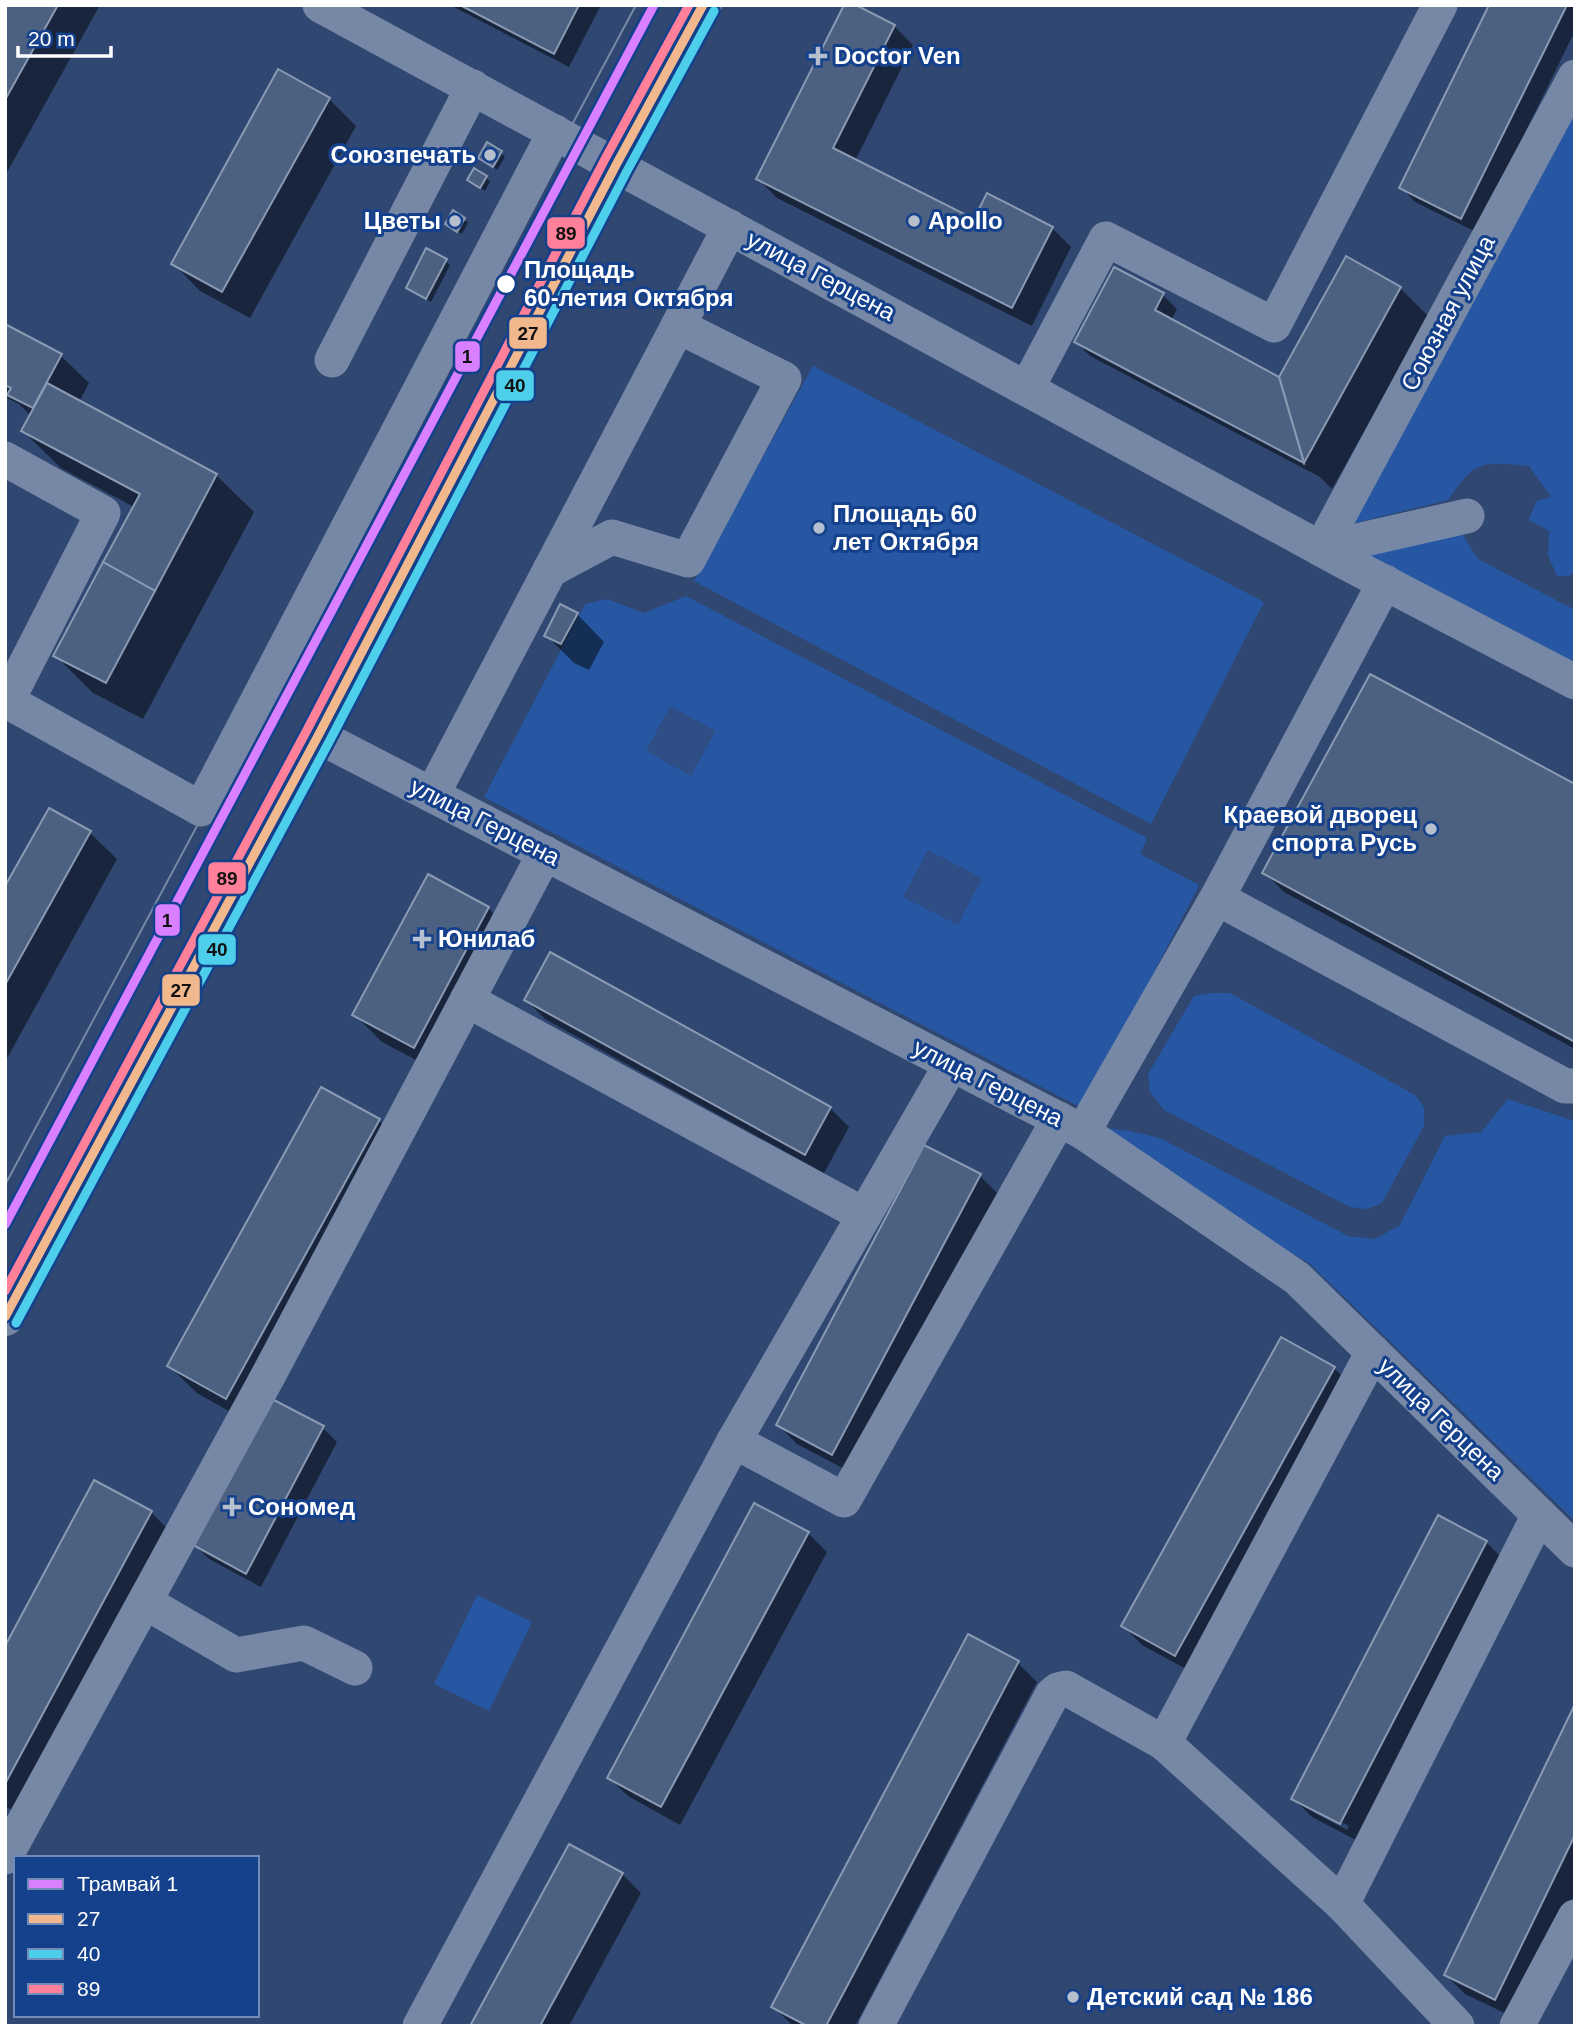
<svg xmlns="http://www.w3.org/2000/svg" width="1580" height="2031" font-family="Arial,sans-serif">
<rect width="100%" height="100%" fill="#2f4771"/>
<!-- green -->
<g fill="#2757a2">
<path d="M1575,108v339l-2,4 2,121 -6,4h-12l-9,-21 1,-24 -20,-11 7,-19 15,-4 -22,-31c-47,-4 -53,-7 -81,34l-101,25z"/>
<polygon points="813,366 1264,602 1151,824 694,581"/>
<polygon points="1459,529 1478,559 1575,610 1575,672 1355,557"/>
<polygon points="686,596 1147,838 1140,854 1199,885 1084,1109 484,797 585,604 607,599 644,613"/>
<polygon points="1211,993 1230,993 1415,1095 1424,1107 1424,1126 1382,1203 1367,1209 1350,1207 1164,1110 1150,1092 1148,1074 1194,996"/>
<polygon points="1508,1099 1575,1121 1575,1521 1309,1263 1278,1246 1097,1127 1130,1131 1160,1138 1348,1236 1375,1239 1400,1225 1445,1136 1481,1132"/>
<polygon points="477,1595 532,1622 489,1711 434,1684"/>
</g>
<!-- water -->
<g fill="#2f4e85">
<polygon points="670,706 716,731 691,776 646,751"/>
<polygon points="928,850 982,878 958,925 903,897"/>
</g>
<!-- shadow -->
<g fill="#0007" fill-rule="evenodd">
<polygon points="5,5 100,5 5,176"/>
<polygon points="450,5 601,5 569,67"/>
<polygon points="852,5 894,26 913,45 855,161 975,221 988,196 1052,228 1071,247 1032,326 777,198 758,179"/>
<polygon points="1491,5 1575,5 1575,31 1476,232 1415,202 1401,187"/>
<polygon points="329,99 356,126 250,318 200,291 173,263"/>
<polygon points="501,153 505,157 497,170 480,158"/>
<polygon points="486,177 490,182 485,191 469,180"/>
<polygon points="464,219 468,223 462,234 447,224"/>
<polygon points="1346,259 1400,288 1428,316 1332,489 1320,477 1090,356 1076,342 1163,295 1177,309 1171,321 1280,379"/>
<polygon points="445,260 450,265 431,302 408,288"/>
<polygon points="5,326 61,356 89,383 79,402 216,475 254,512 143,719 93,693 55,655 134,507 61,468 23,431 31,416 19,404 5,397"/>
<polygon points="577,614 604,642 589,670 574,663 546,635"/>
<polygon points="1575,786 1575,1049 1284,892 1265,873"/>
<polygon points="89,832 117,859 5,1062 5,890"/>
<polygon points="428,876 488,908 516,936 442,1074 382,1042 354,1014"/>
<polygon points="551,955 830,1108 849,1127 824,1173 545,1019 526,1000"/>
<polygon points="322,1089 379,1121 407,1148 268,1399 323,1428 337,1442 261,1587 209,1559 195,1545 257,1427 197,1393 169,1366"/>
<polygon points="980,1176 999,1195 852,1473 797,1444 778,1425"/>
<polygon points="1281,1340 1334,1368 1353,1387 1195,1674 1142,1645 1123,1626"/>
<polygon points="151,1512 178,1540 29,1819 5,1806 5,1650"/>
<polygon points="808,1533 827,1552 680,1825 628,1796 609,1778"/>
<path d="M1486,1542l19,19 -145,281 -48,-25 -19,-19zM1313,1808l36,18 -2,4 -34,-18z"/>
<polygon points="1018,1663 1037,1682 855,2026 792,2025 773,2006"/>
<polygon points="1575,1708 1575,1893 1515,2018 1465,1994 1446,1975"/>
<polygon points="622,1874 641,1893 569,2026 472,2026"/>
</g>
<!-- building -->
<g fill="#4c6081" stroke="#8a9ab3" stroke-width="2">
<polygon points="5,5 58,5 5,100"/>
<polygon points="460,5 579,5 554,54"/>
<polygon points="844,5 856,5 895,25 833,148 974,219 987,193 1053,227 1012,308 756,179"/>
<polygon points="1489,5 1567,5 1461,219 1399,188"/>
<polygon points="278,69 330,98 222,292 171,264"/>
<polygon points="487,142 502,151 493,167 478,158"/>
<polygon points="474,168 487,176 480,188 467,180"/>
<polygon points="453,210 465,218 457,232 445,224"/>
<polygon points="426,248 447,259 426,299 406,288"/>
<polygon points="1346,256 1401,287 1304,463 1279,377"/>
<polygon points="1114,267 1164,293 1155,310 1279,377 1304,463 1074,342"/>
<polygon points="5,324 62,354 33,408 7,395 11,388 5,385"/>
<polygon points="47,383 217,474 155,591 103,562 140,494 21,431"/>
<polygon points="103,562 155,591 106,683 53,656"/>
<polygon points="560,604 578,613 561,644 544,636"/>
<polygon points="1370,674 1575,784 1575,1042 1262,873"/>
<polygon points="49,808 91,831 5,985 5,886"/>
<polygon points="428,874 489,907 414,1048 352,1015"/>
<polygon points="550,952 831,1107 805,1155 524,1000"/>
<polygon points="321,1087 380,1119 226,1399 167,1366"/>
<polygon points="924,1145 981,1174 832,1455 776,1425"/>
<polygon points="1281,1337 1335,1367 1175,1656 1121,1626"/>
<polygon points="270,1398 324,1426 246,1574 193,1545"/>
<polygon points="94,1480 152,1511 5,1784 5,1646"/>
<polygon points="754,1503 809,1532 661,1807 607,1778"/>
<polygon points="1438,1515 1487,1541 1340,1824 1291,1799"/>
<polygon points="968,1634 1019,1661 826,2026 807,2026 771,2007"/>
<polygon points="1575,1704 1575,1835 1495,2000 1444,1975"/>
<polygon points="569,1844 623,1873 540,2026 470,2026"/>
</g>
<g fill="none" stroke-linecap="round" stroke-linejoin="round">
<!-- minor -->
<g stroke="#7688a5" stroke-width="35">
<polyline points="320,5 1347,563 1575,682"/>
<polyline points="332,360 473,87"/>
<polyline points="1027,388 1106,239 1274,325 1440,5"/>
<polyline points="5,459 103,513 7,701 201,809 555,132"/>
<polyline points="1321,549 1575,77"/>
<polyline points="1321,549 1467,516"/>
<polyline points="550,570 612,537 688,560 784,379 678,326"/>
<polyline points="318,736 1083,1132 1297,1278 1575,1550"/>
<polyline points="432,795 730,227"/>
<polyline points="1217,898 1565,1086 1575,1086"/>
<polyline points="467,1000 864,1215"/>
<polyline points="1083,1132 1218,896 1385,582"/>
<polyline points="734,1441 844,1500 1059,1119"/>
<polyline points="145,1602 236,1655 304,1643 355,1668"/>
<polyline points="1164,1743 1373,1352"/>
<polyline points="5,1857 268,1376 545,853"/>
<polyline points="1342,1904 1539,1515"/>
<polyline points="420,2026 734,1441 951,1065"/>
<polyline points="876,2026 1052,1695 1058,1690 1066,1688 1164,1743 1342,1904 1457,2026"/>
<polyline points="1517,2026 1575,1917"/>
</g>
<!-- major -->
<polyline stroke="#7687a3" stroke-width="38" points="5,1317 318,736 616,165 703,5"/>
<!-- tram -->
<polyline stroke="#7888a4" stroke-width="2" points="5,1185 636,5"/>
<!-- bus-1 casing -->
<g stroke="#14408c" stroke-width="14">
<polyline id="bus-1" points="5,1317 318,736 616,165 703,5"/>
</g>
<!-- bus-2 casing -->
<g stroke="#14408c" stroke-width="14">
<polyline id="bus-2" points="16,1323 329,742 627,171 714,11"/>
</g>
<!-- bus-3 casing -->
<g stroke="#14408c" stroke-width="14">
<polyline id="bus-3" points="5,1291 307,730 605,159 689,5"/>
</g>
<!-- bus-1 -->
<use href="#bus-1" stroke="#f1b78d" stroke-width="9"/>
<!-- bus-2 -->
<use href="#bus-2" stroke="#4dcfeb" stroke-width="9"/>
<!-- bus-3 -->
<use href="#bus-3" stroke="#ff8098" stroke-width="9"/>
<!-- tram-1 casing -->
<g stroke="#14408c" stroke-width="14">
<polyline id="tram-1" points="5,1225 654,5"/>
</g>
<!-- tram-1 -->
<use href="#tram-1" stroke="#d880ff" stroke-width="9"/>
</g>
<!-- markers -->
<g fill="#b6bfcd" stroke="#14408c" stroke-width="2.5">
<path d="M814.5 45.5h7v7h7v7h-7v7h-7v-7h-7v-7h7z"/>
<circle cx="490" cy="155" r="7"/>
<circle cx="455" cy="221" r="7"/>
<circle cx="914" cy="221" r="7"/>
<circle cx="819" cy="528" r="7"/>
<circle cx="1431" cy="829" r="7"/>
<path d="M418.5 928.5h7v7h7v7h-7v7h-7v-7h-7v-7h7z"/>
<path d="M228.5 1496.5h7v7h7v7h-7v7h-7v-7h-7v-7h7z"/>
<circle cx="1073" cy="1997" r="7"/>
</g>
<circle fill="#fff" stroke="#14408c" stroke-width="2.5" cx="506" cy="284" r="10"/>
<g text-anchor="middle" stroke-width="6" stroke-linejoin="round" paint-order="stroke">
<!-- poi labels -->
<g font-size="24" font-weight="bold" fill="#fff" stroke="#14408c" text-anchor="start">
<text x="834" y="64">Doctor Ven</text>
<text x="476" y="163" text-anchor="end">Союзпечать</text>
<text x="441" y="229" text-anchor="end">Цветы</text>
<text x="928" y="229">Apollo</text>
<text x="833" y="522">Площадь 60<tspan x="833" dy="28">лет Октября</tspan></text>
<text x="1417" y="823" text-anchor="end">Краевой дворец<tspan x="1417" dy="28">спорта Русь</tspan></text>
<text x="438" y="947">Юнилаб</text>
<text x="248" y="1515">Сономед</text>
<text x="1087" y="2005">Детский сад № 186</text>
</g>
<!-- stop labels -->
<g font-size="24" font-weight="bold" fill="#fff" stroke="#14408c" text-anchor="start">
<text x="524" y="278">Площадь<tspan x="524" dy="28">60-летия Октября</tspan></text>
</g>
<!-- street labels -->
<g font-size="24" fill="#fff" stroke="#14408c">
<text transform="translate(821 276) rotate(28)" y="8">улица Герцена</text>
<text transform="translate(1448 313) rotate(-62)" y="8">Союзная улица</text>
<text transform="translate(485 822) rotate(27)" y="8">улица Герцена</text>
<text transform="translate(988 1083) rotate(27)" y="8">улица Герцена</text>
<text transform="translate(1441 1419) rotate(44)" y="8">улица Герцена</text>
</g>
</g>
<g stroke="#14408c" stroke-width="2.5">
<rect x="546" y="216" width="40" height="34" rx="7" fill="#ff8098"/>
<rect x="508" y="316" width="40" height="34" rx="7" fill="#f1b78d"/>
<rect x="454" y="340" width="27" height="33" rx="7" fill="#d880ff"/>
<rect x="495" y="369" width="40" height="33" rx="7" fill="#4dcfeb"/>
<rect x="207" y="861" width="40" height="34" rx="7" fill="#ff8098"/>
<rect x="154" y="903" width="27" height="34" rx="7" fill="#d880ff"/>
<rect x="197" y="933" width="40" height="33" rx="7" fill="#4dcfeb"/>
<rect x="161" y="973" width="40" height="34" rx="7" fill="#f1b78d"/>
</g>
<g font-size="19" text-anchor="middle" font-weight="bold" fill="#111">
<text x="566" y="240">89</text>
<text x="528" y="340">27</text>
<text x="467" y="363">1</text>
<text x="515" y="392">40</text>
<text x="227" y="885">89</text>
<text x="167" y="927">1</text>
<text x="217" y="956">40</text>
<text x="181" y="997">27</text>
</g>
<!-- border -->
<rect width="1580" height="2031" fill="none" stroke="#ffffff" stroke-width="14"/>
<!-- legend -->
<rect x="14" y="1856" width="245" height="161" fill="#14408c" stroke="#728cba" stroke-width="2"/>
<rect x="28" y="1879" width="35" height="10" fill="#d880ff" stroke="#728cba" stroke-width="2"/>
<text x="77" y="1891" font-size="21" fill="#ffffff">Трамвай 1</text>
<rect x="28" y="1914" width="35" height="10" fill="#f1b78d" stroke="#728cba" stroke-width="2"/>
<text x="77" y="1926" font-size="21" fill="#ffffff">27</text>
<rect x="28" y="1949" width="35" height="10" fill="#4dcfeb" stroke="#728cba" stroke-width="2"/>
<text x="77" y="1961" font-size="21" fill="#ffffff">40</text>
<rect x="28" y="1984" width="35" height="10" fill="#ff8098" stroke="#728cba" stroke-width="2"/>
<text x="77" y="1996" font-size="21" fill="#ffffff">89</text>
<!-- scale -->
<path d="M18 46v10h93v-10" fill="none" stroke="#ffffff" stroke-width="3.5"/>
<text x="28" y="46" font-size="21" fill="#ffffff" stroke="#14408c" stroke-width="5" paint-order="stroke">20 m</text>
</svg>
